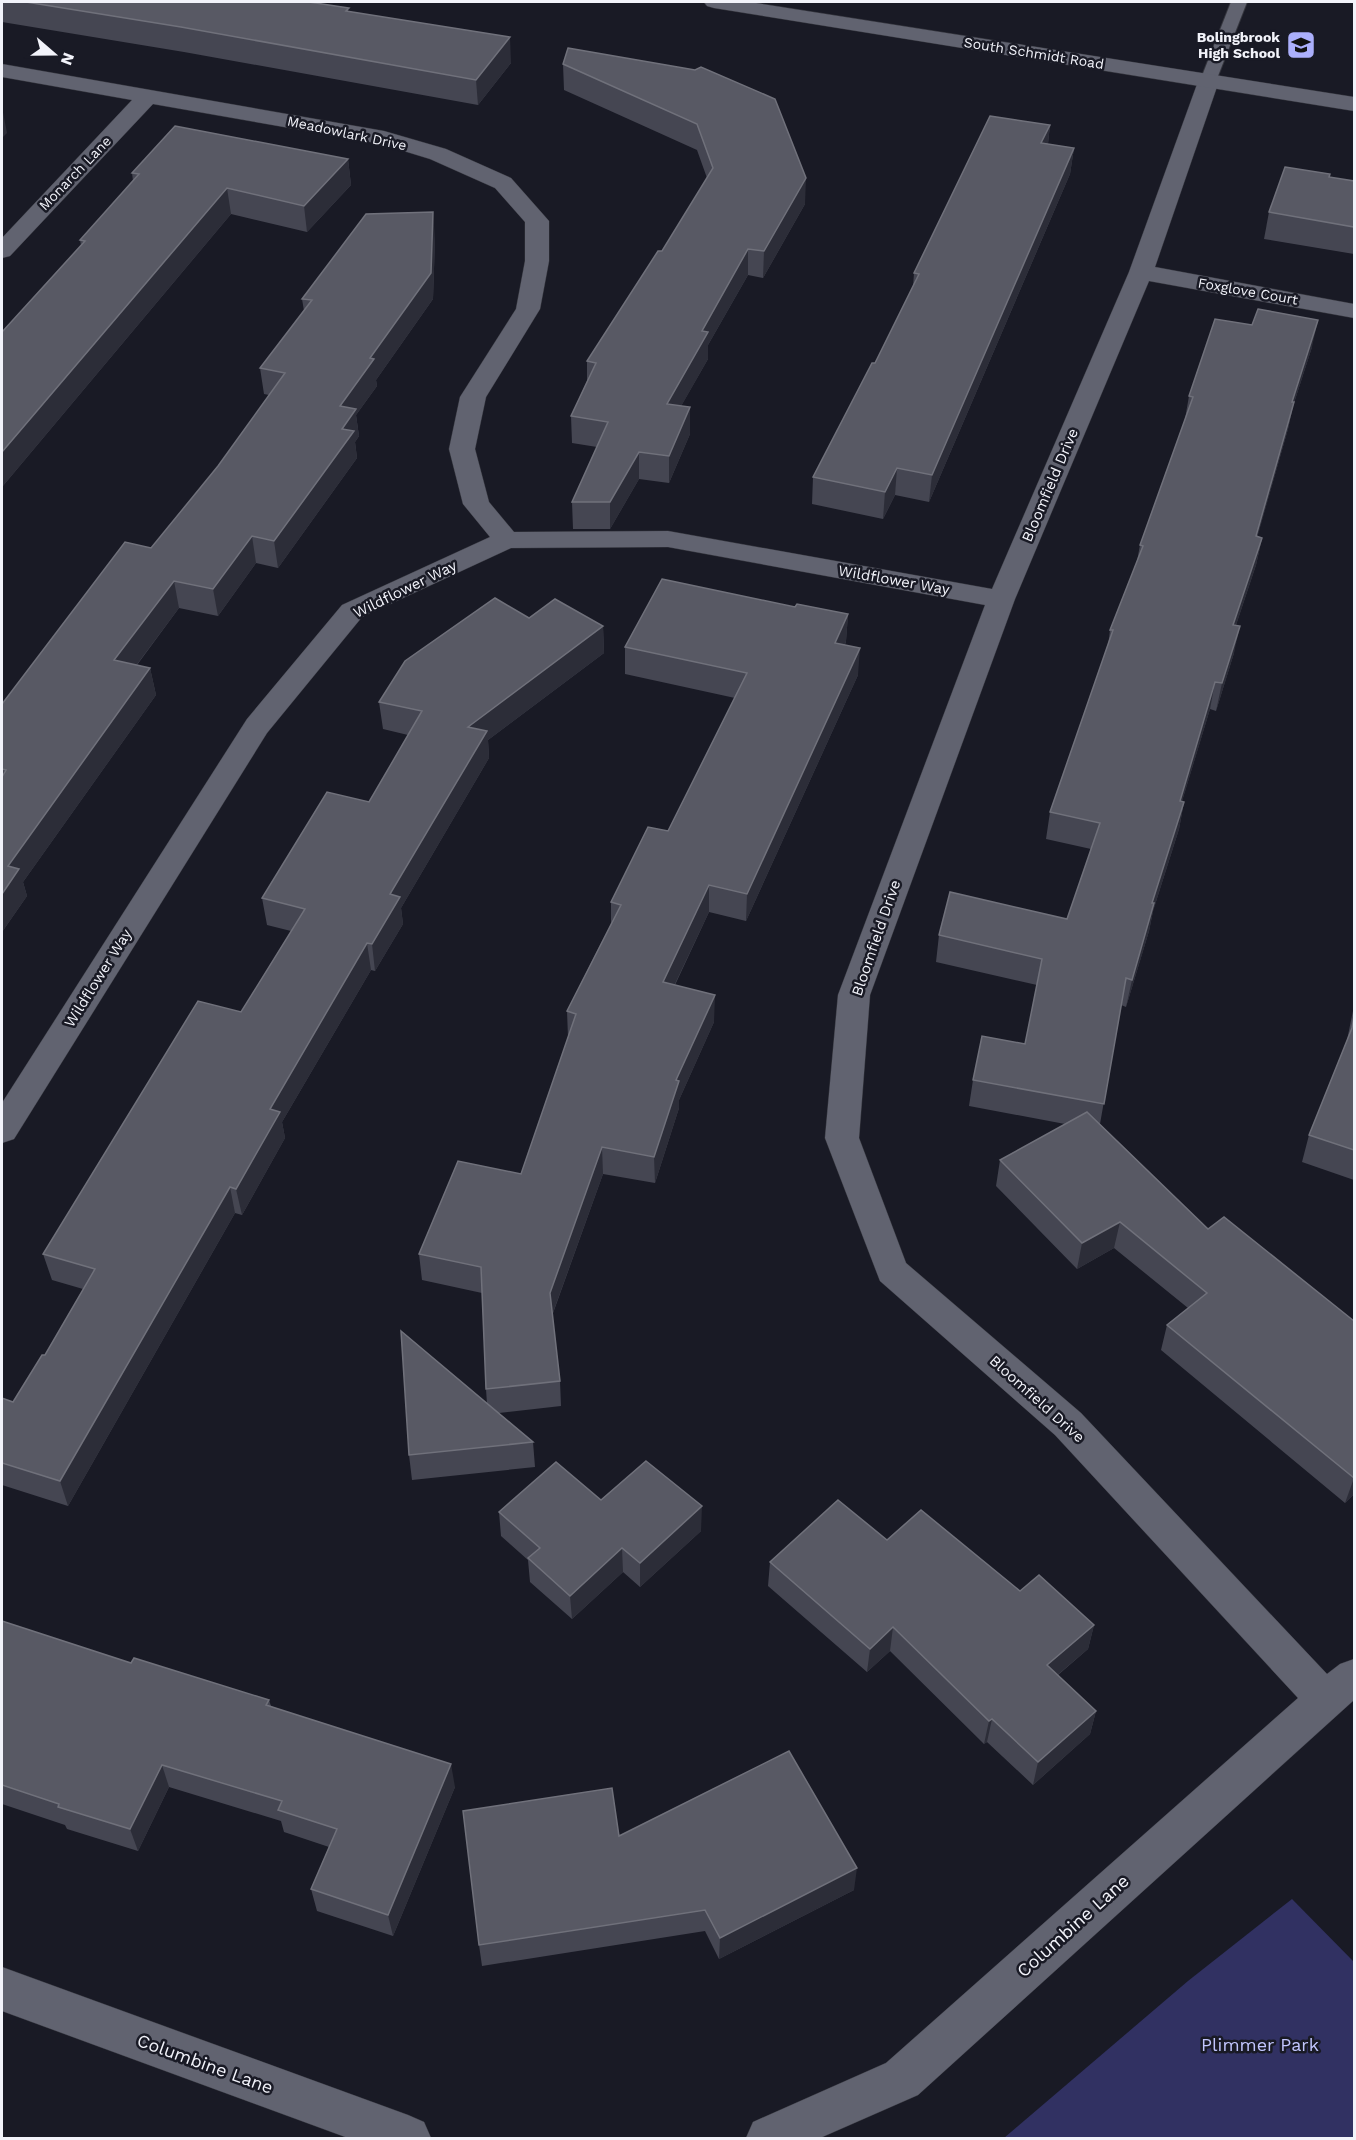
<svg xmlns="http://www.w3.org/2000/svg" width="1356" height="2140" font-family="'Work Sans',sans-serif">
<rect width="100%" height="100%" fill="#191a25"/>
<!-- green -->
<polygon fill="#313162" points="1292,1899 1354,1962 1354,2138 1004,2138 1188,1981"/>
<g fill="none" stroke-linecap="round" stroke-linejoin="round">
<!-- lane casing -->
<g stroke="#34353d" stroke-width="2">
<polygon id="lane" points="1231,2 1247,2 1216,81 1208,86 1202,84 1200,81"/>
</g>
<!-- street casing -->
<g stroke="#34353d" stroke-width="1">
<g id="street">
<polygon points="2,64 384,131 446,149 511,178 549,221 549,261 540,309 486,397 475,449 489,502 514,532 668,531 992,589 1129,272 1200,76 1208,74 1216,76 1219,81 1155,267 1354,304 1354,318 1149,281 1015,599 870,995 859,1138 906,1263 1081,1413 1327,1674 1340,1664 1354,1659 1354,1700 918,2095 820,2138 746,2138 753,2122 886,2063 1298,1698 1055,1435 880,1281 825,1138 838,995 985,605 668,547 511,548 362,617 267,733 14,1139 2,1143 2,1103 247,719 342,605 490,537 463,504 449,449 460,397 516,309 525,261 525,222 495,188 430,159 381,144 153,104 10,256 2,258 2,238 132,100 2,77"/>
<polygon points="2,1967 408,2115 424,2122 431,2138 348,2138 2,2011"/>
</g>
</g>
<!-- secondary casing -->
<g stroke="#34353d" stroke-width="1">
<polygon id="secondary" points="704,2 750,2 1354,97 1354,111 714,8 707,6"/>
</g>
<!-- lane -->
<use href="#lane" fill="#616370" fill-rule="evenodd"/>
<!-- street -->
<use href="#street" fill="#616370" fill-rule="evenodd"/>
<!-- secondary -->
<use href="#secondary" fill="#616370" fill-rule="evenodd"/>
</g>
<!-- wall -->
<g fill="#454652">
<polygon points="2,2 309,2 349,11 511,63 478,105 184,52 2,22"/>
<polygon points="563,64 695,70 805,204 763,278 748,275 708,345 708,359 681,406 690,407 690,434 669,483 639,479 610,529 573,529 572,502 597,447 572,443 571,416 587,381 587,361 662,251 707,178 697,150 564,90"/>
<polygon points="1050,125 1048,144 1074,148 1070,174 929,502 895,495 883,519 812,504 813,477 875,363 913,287 914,273"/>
<polygon points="348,159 351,185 307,232 231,214 2,487 2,332 81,245 80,240 133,181 132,173"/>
<polygon points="1354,181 1354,254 1264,239 1269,212"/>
<polygon points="435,239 433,299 376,380 377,386 356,415 359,436 355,442 357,458 278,568 256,563 218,616 179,608 137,665 150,668 156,695 23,882 27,896 2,932 2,704 151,548 218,466 269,395 264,394 260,368 304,311 302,299"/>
<polygon points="1312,347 1293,406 1288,429 1257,537 1262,538 1256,565 1236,625 1234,653 1216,711 1210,709 1182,801 1184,802 1179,829 1153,911 1149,931 1126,1007 1121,1005 1100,1124 1208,1229 1354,1321 1354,1494 1345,1503 1161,1350 1167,1325 1188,1308 1114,1248 1077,1269 996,1186 1000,1160 1065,1124 969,1106 973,1080 1025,1044 1037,985 936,962 939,935 1067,919 1091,849 1046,839 1050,812 1108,646 1110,630 1137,561 1140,545 1185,419 1189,396"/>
<polygon points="795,607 848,614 846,641 845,645 858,675 746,921 709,912 675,985 714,1022 679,1100 679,1108 655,1183 603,1174 552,1316 560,1381 561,1406 499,1413 533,1442 535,1467 412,1480 409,1455 487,1404 486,1389 482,1293 422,1280 419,1254 521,1174 568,1037 567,1011 611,923 611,902 668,831 735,698 625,674 625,647"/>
<polygon points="529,618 603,626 604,653 488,740 489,758 401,908 403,924 375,971 371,970 282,1122 285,1138 242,1215 235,1213 68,1506 2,1485 2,1398 13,1402 45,1355 83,1289 52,1280 43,1254 241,1012 291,931 267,925 262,898 369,802 408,735 383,729 379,702"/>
<polygon points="1354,1006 1354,1180 1302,1162 1309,1135 1347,1040"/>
<polygon points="601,1500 701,1531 640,1587 623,1572 572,1619 530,1582 528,1560 501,1536 499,1512"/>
<polygon points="887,1540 1020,1591 1094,1625 1088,1649 1058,1675 1096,1711 1090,1734 1033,1785 987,1742 984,1744 890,1651 867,1672 768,1586 770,1562"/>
<polygon points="2,1621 131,1663 269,1700 271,1706 455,1787 393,1936 317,1911 311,1889 329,1847 284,1832 281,1821 169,1787 138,1851 67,1829 65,1825 2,1804"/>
<polygon points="619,1836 854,1890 719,1959 705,1931 482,1966 479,1945"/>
</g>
<!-- shaded-wall -->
<g fill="#2c2d38">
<polygon points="510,37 511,63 478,105 476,80"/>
<polygon points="2,107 7,133 2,138"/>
<polygon points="1050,125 1047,151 1041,143"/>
<polygon points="1074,148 1070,174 929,502 932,475"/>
<polygon points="348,159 351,185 307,232 304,206"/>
<polygon points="806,178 805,204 763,278 764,251"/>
<polygon points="227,188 231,214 2,487 2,452"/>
<polygon points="433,212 435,239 433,299 376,380 377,386 356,415 359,436 355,442 357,458 278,568 274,541 340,406 370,358"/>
<polygon points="748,249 748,275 708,345 708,359 667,431 667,404 702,331"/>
<polygon points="1318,320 1312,347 1293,406 1288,429 1250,563 1256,536 1292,402"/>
<polygon points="690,407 690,434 669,483 669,456"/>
<polygon points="639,452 639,479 610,529 610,502"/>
<polygon points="897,468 895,495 883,519 885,492"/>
<polygon points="252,536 256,563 218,616 213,589"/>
<polygon points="1262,538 1256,565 1227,652 1233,625"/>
<polygon points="174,581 179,608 120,687 114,660"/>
<polygon points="848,614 846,641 834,670 835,643"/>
<polygon points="603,626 604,653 488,740 489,758 401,908 403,924 375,971 372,944 390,894 468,727"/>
<polygon points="1240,626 1234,653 1216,711 1222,683"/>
<polygon points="860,648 858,675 746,921 747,894"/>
<polygon points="150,668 156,695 23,882 27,896 2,932 2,894 8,866"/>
<polygon points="1215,682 1210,709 1174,828 1180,801"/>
<polygon points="1184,802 1179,829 1153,911 1149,931 1126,1007 1132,980 1152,903"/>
<polygon points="709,885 709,912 663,1009 663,982"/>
<polygon points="367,943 371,970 282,1122 285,1138 242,1215 236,1189 270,1109"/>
<polygon points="715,995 714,1022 679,1100 679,1108 655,1183 654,1157 676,1080"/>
<polygon points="602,1147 603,1174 551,1318 550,1293"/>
<polygon points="230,1187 235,1213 68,1506 60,1481"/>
<polygon points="1120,1222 1114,1248 1077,1269 1082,1243"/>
<polygon points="1354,1478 1354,1494 1345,1503"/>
<polygon points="702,1506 701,1531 640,1587 640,1563"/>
<polygon points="622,1548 623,1572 572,1619 570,1596"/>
<polygon points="1094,1625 1088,1649 1042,1688 1047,1665"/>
<polygon points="893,1627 890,1651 867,1672 870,1649"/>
<polygon points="1096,1711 1090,1734 1033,1785 1038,1762"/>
<polygon points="992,1719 987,1742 984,1744 989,1721"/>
<polygon points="451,1764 455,1787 393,1936 388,1915"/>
<polygon points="162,1765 169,1787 138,1851 130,1829"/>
<polygon points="857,1868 854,1890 719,1959 720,1938"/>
</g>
<!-- building -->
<g fill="#585964" stroke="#70717b" stroke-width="1.5">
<polygon points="26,2 309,2 349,8 346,11 510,37 476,80 181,27"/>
<polygon points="568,48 695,70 701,67 775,99 806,178 764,251 748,249 702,331 708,332 667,404 690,407 669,456 639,452 610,502 572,502 608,422 571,416 596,363 587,361 658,251 662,251 713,168 697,124 563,64"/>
<polygon points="990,116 1050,125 1041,143 1074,148 932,475 897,468 885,492 813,477 872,363 875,363 919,274 914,273"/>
<polygon points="175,126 348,159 304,206 227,188 2,452 2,332 85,241 80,240 139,174 132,173"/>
<polygon points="1285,167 1330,174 1329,177 1354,181 1354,227 1269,212"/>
<polygon points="433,212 431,273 370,358 374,359 340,406 356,409 342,429 354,431 274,541 252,536 213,589 174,581 114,660 150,668 8,866 19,869 2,894 2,777 6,770 2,769 2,704 125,542 151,548 218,466 285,373 260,368 312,300 302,299 366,214"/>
<polygon points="1258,309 1318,320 1292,402 1294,402 1256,536 1262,538 1233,625 1240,626 1222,683 1215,682 1180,801 1184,802 1152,903 1154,903 1132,980 1126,978 1104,1104 973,1080 982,1036 1025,1044 1042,959 939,935 950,892 1067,919 1100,823 1050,812 1113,630 1110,630 1143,546 1140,545 1193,397 1189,396 1215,319 1252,325"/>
<polygon points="662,579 795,607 797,604 848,614 835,643 860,648 747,894 709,885 663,982 715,995 676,1080 679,1081 654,1157 602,1147 550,1293 560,1381 486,1389 481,1267 419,1254 458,1161 521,1174 576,1014 567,1011 621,905 611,902 648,827 668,831 747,673 625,647"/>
<polygon points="495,598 529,618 555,599 603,626 468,727 487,731 390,894 400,897 372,944 367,943 270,1109 280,1112 236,1189 230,1187 60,1481 2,1463 2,1398 13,1402 42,1355 45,1355 95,1269 43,1254 198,1001 241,1012 305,909 262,898 327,792 369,802 422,711 379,702 405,661"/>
<polygon points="1354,1016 1354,1150 1309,1135 1352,1028"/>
<polygon points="1087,1112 1208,1229 1224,1217 1354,1321 1354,1478 1167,1325 1207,1293 1120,1222 1082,1243 1000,1160"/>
<polygon points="401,1331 533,1442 409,1455"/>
<polygon points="646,1461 702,1506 640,1563 622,1548 570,1596 528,1558 540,1548 499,1512 556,1462 601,1500"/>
<polygon points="838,1500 887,1540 921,1510 1020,1591 1039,1575 1094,1625 1047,1665 1096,1711 1038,1762 992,1719 989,1721 893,1627 870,1649 770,1562"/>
<polygon points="2,1621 131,1663 134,1658 269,1700 266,1705 451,1764 388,1915 311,1889 337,1829 278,1810 282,1801 162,1765 130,1829 58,1807 59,1804 2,1785"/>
<polygon points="789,1751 857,1868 720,1938 705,1910 479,1945 463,1811 612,1788 619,1836"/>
</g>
<!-- icons -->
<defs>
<g id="school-square" transform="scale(1.5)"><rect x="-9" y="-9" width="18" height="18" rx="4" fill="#abaffb" stroke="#191a25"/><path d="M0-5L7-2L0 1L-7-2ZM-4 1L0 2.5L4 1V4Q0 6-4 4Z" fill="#111"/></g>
</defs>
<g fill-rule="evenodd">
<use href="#school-square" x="1301" y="45"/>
</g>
<g text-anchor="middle" stroke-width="5" stroke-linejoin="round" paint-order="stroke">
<!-- far-poi labels -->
<g font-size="14" font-weight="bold" fill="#f2f3fa" stroke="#191a25" text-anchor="end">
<text x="1280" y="42">Bolingbrook<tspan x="1280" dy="16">High School</tspan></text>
</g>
<!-- far-street labels -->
<g font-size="14" fill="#f2f3fa" stroke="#191a25">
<text transform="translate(1034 53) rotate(9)" y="5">South Schmidt Road</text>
<text transform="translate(347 133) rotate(12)" y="5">Meadowlark Drive</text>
<text transform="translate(75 173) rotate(-46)" y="5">Monarch Lane</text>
<text transform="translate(1248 291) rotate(10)" y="5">Foxglove Court</text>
</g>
<!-- street labels -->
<g font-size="15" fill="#f2f3fa" stroke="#191a25">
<text transform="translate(1050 485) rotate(-67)" y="5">Bloomfield Drive</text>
<text transform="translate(894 580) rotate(10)" y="5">Wildflower Way</text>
<text transform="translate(405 589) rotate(-26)" y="5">Wildflower Way</text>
<text transform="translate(876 938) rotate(-71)" y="5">Bloomfield Drive</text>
<text transform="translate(98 978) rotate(-58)" y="5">Wildflower Way</text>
<text transform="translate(1037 1399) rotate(42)" y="5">Bloomfield Drive</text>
</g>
<!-- near-street labels -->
<g font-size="18" fill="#f2f3fa" stroke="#191a25">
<text transform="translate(1073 1926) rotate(-42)" y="6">Columbine Lane</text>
<text transform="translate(205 2064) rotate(20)" y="6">Columbine Lane</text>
</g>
<!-- near-park labels -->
<g font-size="18" fill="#c1c5fd" stroke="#191a25">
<text x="1260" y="2051">Plimmer Park</text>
</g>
</g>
<!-- border -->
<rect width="1356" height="2140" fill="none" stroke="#f2f3fa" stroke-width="6"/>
<!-- north arrow -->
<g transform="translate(54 54) rotate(110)" stroke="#191a25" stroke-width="4.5" paint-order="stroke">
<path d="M0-4.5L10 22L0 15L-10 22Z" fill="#f2f3fa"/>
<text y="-9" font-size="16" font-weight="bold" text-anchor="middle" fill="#f2f3fa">N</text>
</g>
</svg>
